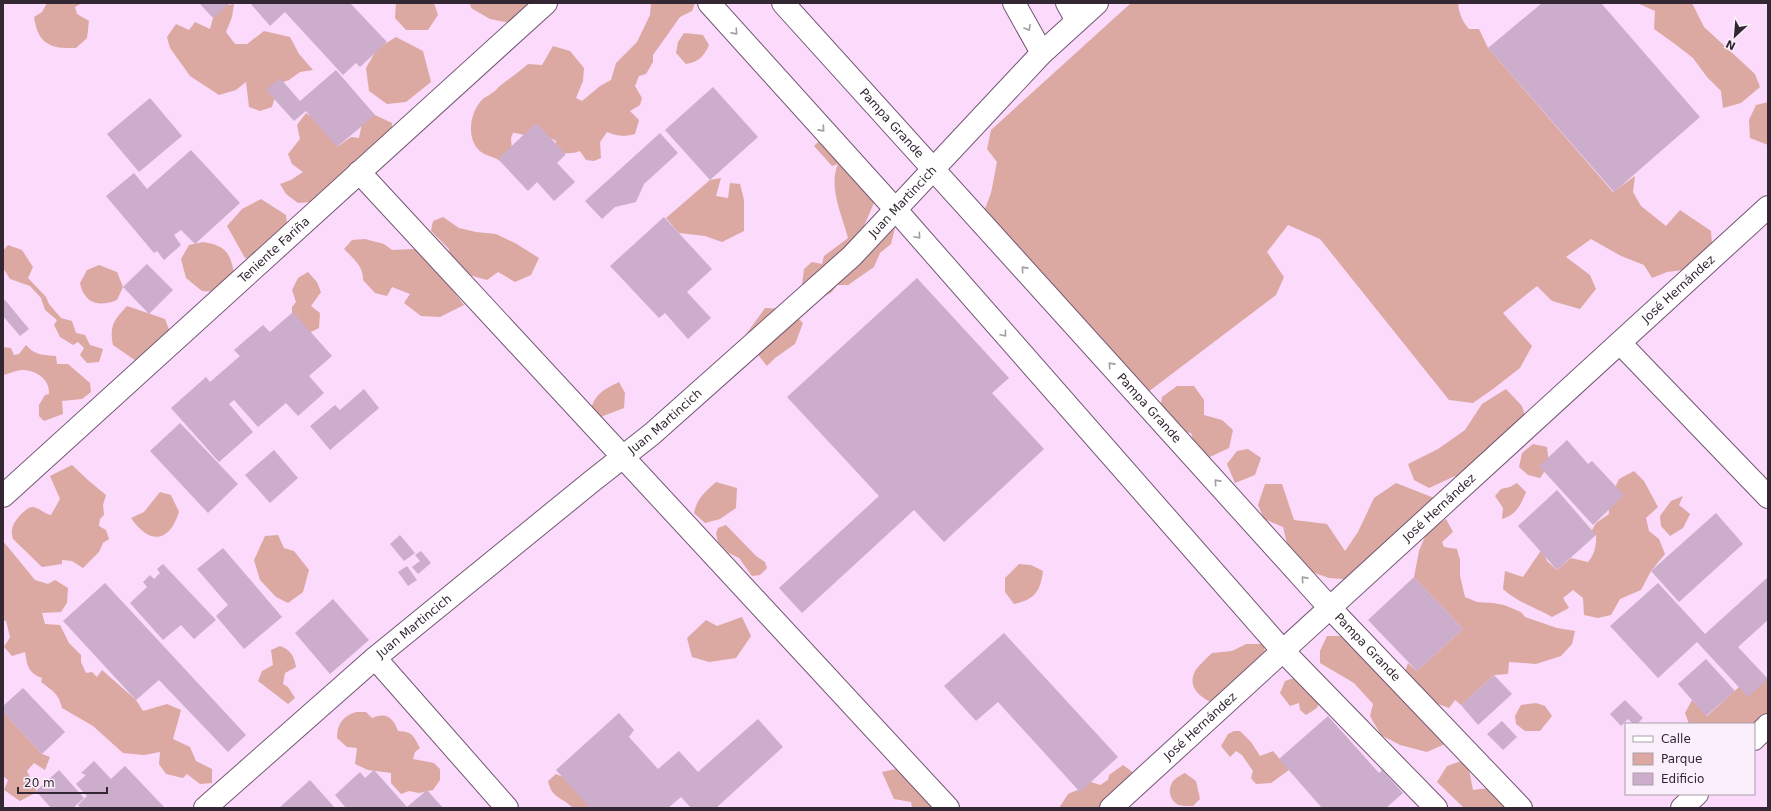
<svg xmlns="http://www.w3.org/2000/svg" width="1771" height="811" font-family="'DejaVu Sans',sans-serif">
<rect width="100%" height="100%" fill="#fbdafb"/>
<!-- green -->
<g fill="#dca8a2">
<path d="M47,3h35l-7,4 2,7 12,7 -2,17 -11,10c-26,1 -38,-4 -42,-31l8,-5z"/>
<polygon points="396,3 434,3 438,15 428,30 406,30 395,18"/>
<polygon points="470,3 527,3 515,24 490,19 471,8"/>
<path d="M651,3h44l-3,8 -12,6 -27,38v7l-7,12 -7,2 -4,10 7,12 -2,7 -10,6 9,9 -4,14c-11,3 -19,2 -28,-2l-7,10 1,16 -7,3 -8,-1 -6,-9c-9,3 -17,4 -24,-3v-7c-13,-8 -16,-4 -30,-6 -5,0 -7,-2 -13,-2l-2,5 1,14 -12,9c-5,-5 -16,-4 -23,-13 -11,-14 -6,-39 7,-50 3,-2 6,-3 8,-5 4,-2 6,-6 9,-8 9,-7 18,-13 27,-21l14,1 11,-19 17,5 14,17 -1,13 -7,17 6,3 18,-15 11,-6 5,-17 21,-21 13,-27z"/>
<path d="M1131,3h327c1,10 4,18 11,26h10l9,19 125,144 22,-16 -2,16 8,14 25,20 14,-16 31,21 2,26 -21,12 -25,3 -15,6 -8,-13 -23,-9 -30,-17 -25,18 24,18 6,14 -16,20 -28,-8 -15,-15 -34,27 29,33 -12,22 -27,21 -20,14 -24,-3 -129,-161 -32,-14 -21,27 17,25 -8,18 -128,97 -165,-178 8,-21 6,-31 -10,-13 4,-19z"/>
<polygon points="1637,3 1692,3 1704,27 1755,74 1760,87 1741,103 1723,108 1721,91 1707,77 1693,58 1675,44 1654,29 1655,11"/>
<polygon points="234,4 232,17 226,32 235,44 247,44 264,31 290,37 299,54 313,70 300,72 289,80 272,86 276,94 272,107 260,111 249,107 246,82 236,90 219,95 190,76 170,48 167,37 176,24 189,30 195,22 210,29 216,7"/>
<path d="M684,33l19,2 6,10c-5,11 -10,17 -23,19l-10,-11 2,-11z"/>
<polygon points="396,37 423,51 431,82 406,102 387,104 369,91 366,68 377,49"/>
<polygon points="1768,102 1768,145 1750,138 1749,120 1756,105"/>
<polygon points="306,113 325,126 337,147 351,137 359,138 362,123 375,115 392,123 392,135 311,202 298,203 286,194 280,184 291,180 303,172 292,164 288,154 300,139 297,125"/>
<path d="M823,137l38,36 13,30 -11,25 33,-4 -5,20 -11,9 -6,14 -26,18h-11l-5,7 -11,6 -19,-13 2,-16 8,-7 10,2 2,-8 24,-18c-6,-23 -20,-51 -10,-74l-6,2 -18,-20z"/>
<polygon points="721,178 716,196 728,198 730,183 740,184 744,200 744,231 722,242 705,236 679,233 666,218 710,180"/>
<polygon points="261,199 286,215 289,239 269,259 245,258 227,226 242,209"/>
<polygon points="443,217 459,228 476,232 496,234 515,243 539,258 531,275 515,282 498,272 487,280 462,273 450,261 449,249 431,231 433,221"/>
<path d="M365,239l19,5 8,6 21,-1 9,2 42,54 -24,12 -19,-1 -17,-13 6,-9 -18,-7 -5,9 -12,-3 -12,-13c1,-13 -10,-22 -19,-31l8,-9z"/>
<path d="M203,242c25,4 27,12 32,35l-16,15 -17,-1 -16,-13 -5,-19 8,-14z"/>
<polygon points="8,245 22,250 33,267 28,278 46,297 49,304 61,318 72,321 76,333 85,335 90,345 103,349 99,362 87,363 80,355 84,348 78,342 73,345 60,337 54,325 57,320 45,310 41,298 30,286 10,279 3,268 3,251"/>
<path d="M99,265l18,7 6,15 -6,13c-11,5 -25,6 -32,-5 -3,-3 -4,-8 -5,-12l7,-13z"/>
<polygon points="308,272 317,282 321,292 311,306 320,313 319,328 309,333 292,316 292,307 296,302 292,290 298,278"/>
<path d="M127,306l38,13 6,16 -32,28 -26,-18c-4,-19 1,-25 14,-39z"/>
<polygon points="765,308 788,309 803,323 795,344 775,358 767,366 744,337"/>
<path d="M26,345c8,10 17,10 30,11l1,8h11l22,19 1,9 -9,7 -20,2 1,13 -19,7 -5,-5v-11l6,-10 4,-1c1,-15 -13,-24 -27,-24 -6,0 -13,4 -19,5v-28l8,1 3,7 5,-1z"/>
<path d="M619,382l6,11 -1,15 -26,10 -8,-5c4,-19 13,-23 29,-31z"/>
<polygon points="1177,386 1194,386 1204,400 1204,415 1222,420 1233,430 1229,448 1210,457 1195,445 1191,433 1170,430 1160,409 1162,397"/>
<polygon points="1506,389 1522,406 1531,436 1471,491 1455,476 1429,488 1414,480 1408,464 1438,449 1465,430 1482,404"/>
<polygon points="1533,444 1547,447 1549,465 1540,478 1528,475 1519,467 1522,453"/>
<polygon points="1248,449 1261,458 1255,475 1235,483 1227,464 1237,451"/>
<path d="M72,465l17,16 17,14 -3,10 1,10 -4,4 -1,7 7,4 3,9 -6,4 -4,9 -16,16 -11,-7 -10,-1v4l-20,3 -29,-28c-1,-4 -2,-9 0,-13 1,-5 14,-20 20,-19 7,1 11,7 18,8l9,-16 -10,-23z"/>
<path d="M1634,471l10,10 14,26 -12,11 3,13 10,8 6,15 -14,17 -10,19 -21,9 -9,16 -13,3 -14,-3 -1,-17 -10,-8 -10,8 6,10 -17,9c-16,-9 -35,-15 -49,-28l2,-18 18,6 19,-28 5,12 10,9 14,-12 17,4c6,-6 9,-18 8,-27l-5,-3 5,-9 13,-9 -1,-12 11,-23z"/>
<path d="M716,482l21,6 -1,20 -16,11 -15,4 -11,-10c3,-15 11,-21 22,-31z"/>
<polygon points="1396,483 1447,503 1431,529 1446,519 1453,532 1442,542 1444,547 1457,549 1460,560 1460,576 1465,597 1477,602 1493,603 1504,605 1521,612 1525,617 1557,628 1575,631 1572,644 1561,656 1536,664 1509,662 1508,674 1494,675 1461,705 1455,700 1449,708 1433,702 1404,675 1408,663 1417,671 1463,629 1414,577 1419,551 1427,532 1355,580 1329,578 1292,565 1283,527 1264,519 1258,505 1265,484 1282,484 1294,520 1327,524 1345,551 1358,532 1374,498"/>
<path d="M1517,483l9,9c-5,13 -10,23 -24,27l1,-11 -8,-12 6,-7 9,-2z"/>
<path d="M160,492l11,3 8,17c-10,31 -29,33 -48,6l13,-6z"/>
<polygon points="1683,496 1679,505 1690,514 1683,528 1670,536 1661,526 1660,516 1671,501"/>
<polygon points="726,525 756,556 765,562 767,568 760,575 752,576 739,558 729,553 718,542 716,534 718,528"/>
<polygon points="278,535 284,548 294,551 309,570 303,592 288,603 276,597 260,580 254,560 265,536"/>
<path d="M3,541l32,39 13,4 7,-4 13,8 -1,15 -6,9 -19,1 3,11 15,1 9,18 12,12v7l5,11 6,-1 5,5 5,-7 34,30 7,11 24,-7 14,6 -8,29 17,8 6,14 16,8v14l-12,1 -13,-10 -4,4 -17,-4 -7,-10 1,-12 -16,3 -21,-2 -30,-27 -31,-18c-3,-14 -9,-17 -21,-26l1,-4c-14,-5 -15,-13 -17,-26l-13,4 -8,-9 6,-10 -4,-16 -3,-1z"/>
<path d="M1019,564l12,1 12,6c-3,21 -8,28 -29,33l-9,-12v-14z"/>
<polygon points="742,617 751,636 736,658 709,662 692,657 687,638 706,620 717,626"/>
<polygon points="1327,636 1350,636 1445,744 1427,752 1400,745 1381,735 1370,716 1373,704 1354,683 1320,663 1320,651"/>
<path d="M1246,644h17l3,11 -49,50c-14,-6 -31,-16 -22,-34 4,-6 12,-13 17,-18l20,-2z"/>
<path d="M280,646c11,4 14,10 16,21l-11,6 -2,11 5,3 7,11 -7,6 -30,-23 4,-10 11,-6 -2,-15z"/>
<polygon points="1768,676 1768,721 1748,724 1689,724 1685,713 1692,700 1707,716 1739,687 1767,679"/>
<polygon points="1294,678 1321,698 1317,708 1306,715 1300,710 1299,703 1290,706 1280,693 1285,681"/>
<polygon points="1536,703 1545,706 1552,716 1540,731 1525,731 1516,724 1515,716 1521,705"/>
<polygon points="3,712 42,754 50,757 45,770 34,763 27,771 37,792 20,801 4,790 8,780 3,776"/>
<path d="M356,712h10l6,6c14,-6 21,-1 26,13 15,1 15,4 22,17l-5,4 -2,7 21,4 6,6v11l-7,10 -14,3 -10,-2 -8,3 -10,-11v-10l-23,-3 -13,-6 2,-16 -10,-1 -10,-9c0,-14 6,-22 19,-26z"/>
<polygon points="1234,731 1240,731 1251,742 1260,756 1273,751 1289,770 1271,783 1256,784 1251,778 1253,771 1242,755 1236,751 1230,757 1221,746 1228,734"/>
<polygon points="1467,759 1473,790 1497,787 1500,802 1505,808 1464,808 1437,782 1447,766"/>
<polygon points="905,761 949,808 912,808 911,802 894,799 882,772 896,769"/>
<polygon points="1123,765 1135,774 1120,808 1059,808 1068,794 1082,788 1088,781 1100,785 1108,780 1109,775"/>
<path d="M1185,773l11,8 4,18 -7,7c-5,0 -10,0 -14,-1 -10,-4 -12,-17 -5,-25 3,-3 7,-5 11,-7z"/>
<path d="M556,774l14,6 24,28h-21c-12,-12 -21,-9 -25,-27z"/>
</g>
<!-- building -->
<g fill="#ccadcc">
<polygon points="199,3 230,3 213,18"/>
<polygon points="250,3 350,3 387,42 360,67 356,63 343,75 285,12 270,26"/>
<polygon points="1542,3 1601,3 1700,117 1614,192 1488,48"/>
<polygon points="336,70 375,115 337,147 306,111 294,121 266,90 280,78 300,101"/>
<polygon points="713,87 758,137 710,180 665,130"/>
<polygon points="150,98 182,136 139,172 107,134"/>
<polygon points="536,123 566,154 557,163 575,182 554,201 537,182 528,191 498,159"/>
<polygon points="660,133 678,153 644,184 636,202 615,207 602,219 585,201"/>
<polygon points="191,150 240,203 195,244 181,230 174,235 181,245 164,260 157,251 154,253 106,196 134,173 147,189"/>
<polygon points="664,217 712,269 687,292 711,318 688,339 665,313 659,318 610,266"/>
<polygon points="147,264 173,290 149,314 123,287"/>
<polygon points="917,278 1009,378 992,393 1044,449 944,542 914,510 802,613 779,588 879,496 787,397"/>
<polygon points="5,300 29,329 20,336 3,316 3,302"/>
<polygon points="293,312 332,356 309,376 324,393 298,416 286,403 258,427 234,400 229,404 253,432 219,462 171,408 206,377 210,382 240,356 234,350 263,325 270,332"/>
<polygon points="364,389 379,408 330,450 310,426 335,405 340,410"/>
<polygon points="180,423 238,484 208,513 150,451"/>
<polygon points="1567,440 1588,464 1592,461 1624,495 1593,525 1539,466"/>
<polygon points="274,450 298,478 270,503 245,475"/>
<polygon points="1557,490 1596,535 1557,570 1518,526"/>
<polygon points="1716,513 1743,544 1679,602 1651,571"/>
<polygon points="400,535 415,553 404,561 390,544"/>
<polygon points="223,548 282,617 244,649 216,616 228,605 197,569"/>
<polygon points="421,551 431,563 418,574 412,567 420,561 415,555"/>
<polygon points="163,564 216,620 194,639 181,625 163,640 130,603 147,587 143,582 150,575 154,579 160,573 157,569"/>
<polygon points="407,566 417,580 408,586 398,572"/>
<polygon points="1414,577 1463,629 1417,671 1368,620"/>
<polygon points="1768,577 1768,620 1738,647 1768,679 1748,697 1697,642 1658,678 1610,626 1658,583 1705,634"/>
<polygon points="105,583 246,735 228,752 159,680 136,700 63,621"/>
<polygon points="333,599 369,640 330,674 295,633"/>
<polygon points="1004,633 1118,757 1080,792 998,702 976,721 944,686"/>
<polygon points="1706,659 1735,691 1706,716 1678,684"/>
<polygon points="1494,675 1512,694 1478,725 1461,705"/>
<polygon points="23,688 65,732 42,754 3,712 3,706"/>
<polygon points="1625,700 1643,718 1637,724 1633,724 1628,719 1621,726 1610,714"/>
<polygon points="619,713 634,730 629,737 658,769 679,751 698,772 758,719 783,747 716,808 691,808 681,797 668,808 590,808 556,770"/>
<polygon points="1328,716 1379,773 1382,770 1403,793 1386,808 1322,808 1279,759"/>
<polygon points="1502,721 1517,737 1503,750 1487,734"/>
<polygon points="94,761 111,779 125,766 165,808 81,808 78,805 87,796 76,784 86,775 81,773"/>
<polygon points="59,770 84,798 73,808 51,808 36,791"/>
<polygon points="374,770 407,807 427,790 443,808 346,808 335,795 360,772 365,778"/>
<polygon points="310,780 335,808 279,808"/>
</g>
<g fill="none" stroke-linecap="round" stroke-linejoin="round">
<!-- minor casing -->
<g stroke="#735773" stroke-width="24">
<g id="minor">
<polyline points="709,3 896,210 1283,651 1436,808"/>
<path id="s1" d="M783,3l547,605 191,200"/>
<polyline points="1014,3 1042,53"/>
<polyline points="1067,3 1077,21"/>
<polyline points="359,172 948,808"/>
<polyline points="1620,343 1768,497"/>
<path id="s2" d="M3,496l543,-493"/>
<polyline points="375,658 507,808"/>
<polyline points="1754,739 1768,725"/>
<path id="s3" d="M205,808l170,-150 216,-176 61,-48 200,-178 190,-203 55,-50"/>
<path id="s4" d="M1111,808l657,-601"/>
<polyline points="1682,808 1697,794"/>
</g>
</g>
<!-- minor -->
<use href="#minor" stroke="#fff" stroke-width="22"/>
</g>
<!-- one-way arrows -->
<defs><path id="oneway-chevron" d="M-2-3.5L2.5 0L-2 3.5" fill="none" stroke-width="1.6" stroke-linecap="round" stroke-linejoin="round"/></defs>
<g stroke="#a39ea3">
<use href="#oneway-chevron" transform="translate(1028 28) rotate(60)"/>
<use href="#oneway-chevron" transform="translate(735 32) rotate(48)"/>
<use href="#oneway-chevron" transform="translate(822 129) rotate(48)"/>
<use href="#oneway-chevron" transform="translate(918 236) rotate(49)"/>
<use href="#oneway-chevron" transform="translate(1024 269) rotate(-132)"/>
<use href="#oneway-chevron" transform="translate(1004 334) rotate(49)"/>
<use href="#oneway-chevron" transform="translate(1111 365) rotate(-132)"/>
<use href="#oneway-chevron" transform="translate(1217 482) rotate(-132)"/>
<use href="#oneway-chevron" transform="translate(1304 579) rotate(-132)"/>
</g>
<g text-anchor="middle" stroke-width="3.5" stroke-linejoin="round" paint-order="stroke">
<!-- street labels -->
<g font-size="12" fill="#322733" stroke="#fceffc">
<text dy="4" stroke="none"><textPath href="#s1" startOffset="162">Pampa Grande</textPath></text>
<text dy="4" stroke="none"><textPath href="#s3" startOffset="925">Juan Martincich</textPath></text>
<text dy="4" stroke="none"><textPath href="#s2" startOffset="366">Teniente Fariña</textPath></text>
<text dy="4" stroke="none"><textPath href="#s4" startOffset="769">José Hernández</textPath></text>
<text dy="4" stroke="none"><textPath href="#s1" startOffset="546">Pampa Grande</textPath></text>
<text dy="4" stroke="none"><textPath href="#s3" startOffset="601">Juan Martincich</textPath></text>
<text dy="4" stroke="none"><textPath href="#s4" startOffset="445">José Hernández</textPath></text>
<text dy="4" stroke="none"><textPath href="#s3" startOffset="277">Juan Martincich</textPath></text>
<text dy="4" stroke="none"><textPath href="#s1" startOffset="870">Pampa Grande</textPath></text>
<text dy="4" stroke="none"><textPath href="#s4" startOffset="121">José Hernández</textPath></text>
</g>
</g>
<!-- border -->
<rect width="1771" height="811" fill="none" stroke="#322733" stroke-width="8"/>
<!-- legend -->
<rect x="1625" y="723" width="130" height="72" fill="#fceffc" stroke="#ab9fac"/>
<rect x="1633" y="736" width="20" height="6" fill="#ffffff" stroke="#ab9fac"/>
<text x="1661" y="743" font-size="12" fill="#322733">Calle</text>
<rect x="1633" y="753" width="20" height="12" fill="#dca8a2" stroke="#ab9fac"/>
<text x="1661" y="763" font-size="12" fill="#322733">Parque</text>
<rect x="1633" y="773" width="20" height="12" fill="#ccadcc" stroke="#ab9fac"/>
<text x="1661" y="783" font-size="12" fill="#322733">Edificio</text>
<!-- north arrow -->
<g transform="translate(1735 36) rotate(206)" stroke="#fceffc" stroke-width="3" paint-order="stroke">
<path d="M0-3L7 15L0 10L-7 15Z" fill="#322733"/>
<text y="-6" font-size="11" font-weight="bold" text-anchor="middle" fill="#322733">N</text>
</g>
<!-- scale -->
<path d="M18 787v6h89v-6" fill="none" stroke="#322733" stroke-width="2"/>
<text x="24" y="787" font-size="12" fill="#322733" stroke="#fceffc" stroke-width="3" paint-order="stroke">20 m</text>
</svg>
